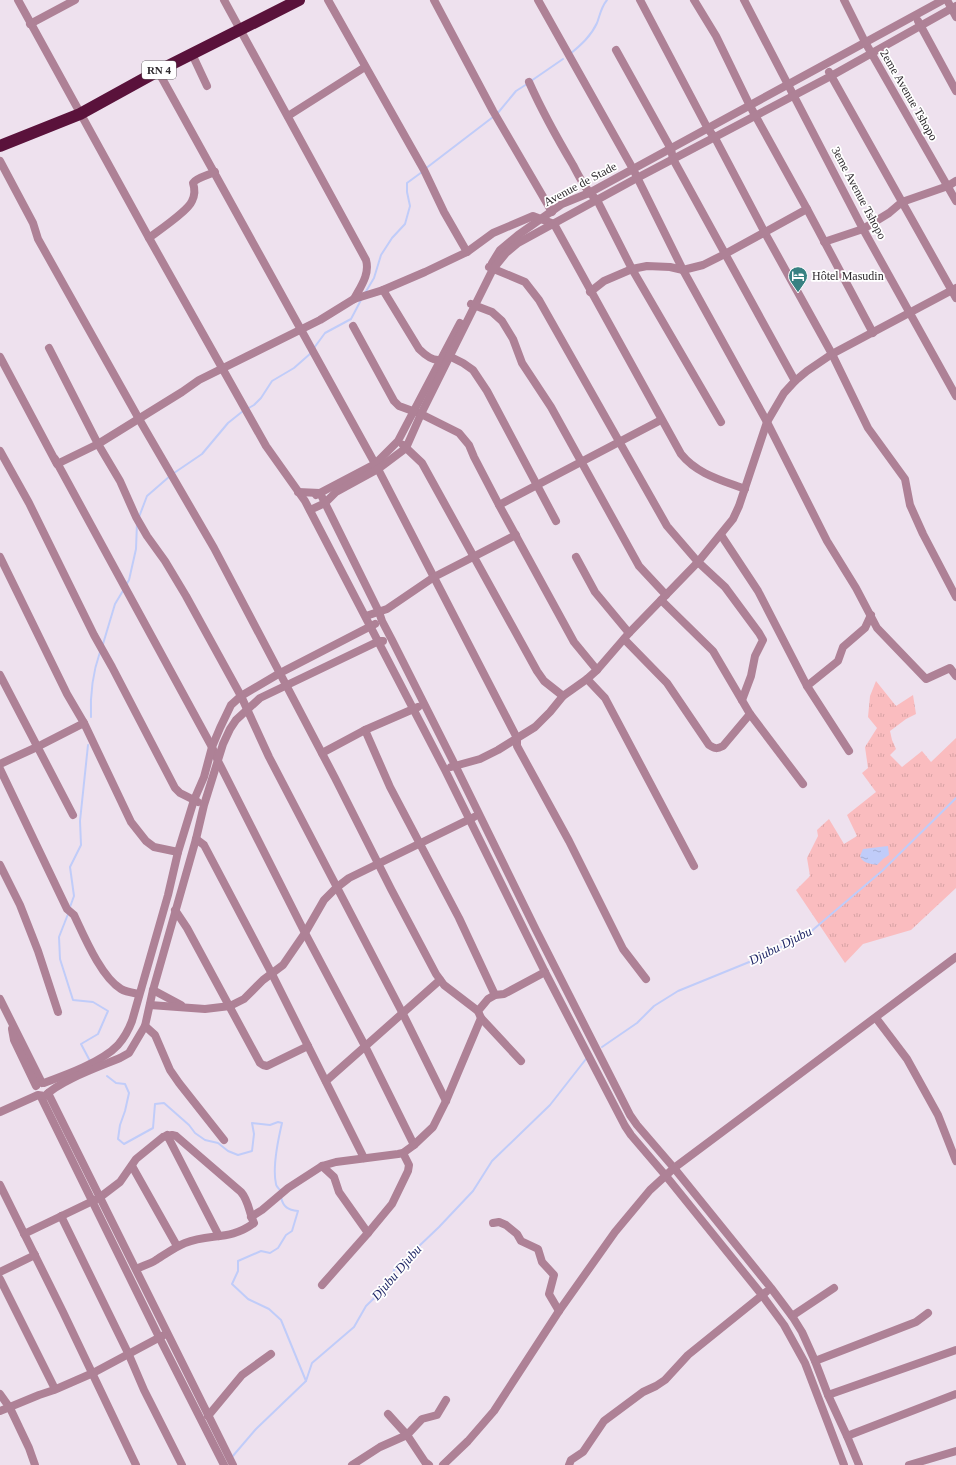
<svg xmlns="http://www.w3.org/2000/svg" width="956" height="1465" font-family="Georgia,serif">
<defs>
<pattern id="grass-tufts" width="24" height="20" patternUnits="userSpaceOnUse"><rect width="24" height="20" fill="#fabcbf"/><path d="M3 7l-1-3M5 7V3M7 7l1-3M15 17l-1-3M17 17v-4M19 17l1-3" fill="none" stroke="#d7a2a4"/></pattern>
<pattern id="water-ripples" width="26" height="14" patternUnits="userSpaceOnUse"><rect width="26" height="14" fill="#c0ccf9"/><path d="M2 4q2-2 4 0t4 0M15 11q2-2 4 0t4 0" fill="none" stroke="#a5afd6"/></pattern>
</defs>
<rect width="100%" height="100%" fill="#eee1ee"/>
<!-- grass -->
<polygon fill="url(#grass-tufts)" points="876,681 896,706 913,695 916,714 906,719 890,731 892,740 896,749 890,755 902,767 922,751 931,762 956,738 956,888 911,930 863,944 845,963 796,890 810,876 807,858 818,836 817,830 829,819 844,844 857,836 847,815 876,792 862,773 868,768 865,747 877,728 868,717 870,696"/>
<!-- water -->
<path fill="url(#water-ripples)" d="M888,846l1,9 -6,4 -6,6c-6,-1 -15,-2 -17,-9l3,-7z"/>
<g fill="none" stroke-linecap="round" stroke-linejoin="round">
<!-- stream -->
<g stroke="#c0ccf9" stroke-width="2">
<path d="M570,54c11,-9 21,-18 27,-31 3,-8 4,-16 10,-23"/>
<polyline points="531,81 563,59"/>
<polyline points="497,114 516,91 527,84"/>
<polyline points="425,169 493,117"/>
<polyline points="365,293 374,278 381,255 392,238 405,224 410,206 407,192 407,183 422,172"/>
<polyline points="314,348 325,333 351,319 361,300"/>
<polyline points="247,409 254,405 261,398 272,381 294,368 311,353"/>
<polyline points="174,473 202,454 228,423 243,411"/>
<polyline points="139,517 147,496 170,476"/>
<polyline points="126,585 129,580 136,549 137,523"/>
<polyline points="103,644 115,604 124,589"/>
<path d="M91,717c-1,-22 2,-45 9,-65"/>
<polyline points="70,907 74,896 70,867 81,845 80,821 88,745"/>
<polyline points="68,914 59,937 60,959 73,1000 93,1002 108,1011 98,1034 81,1044 90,1061"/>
<polyline points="602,1047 637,1023 654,1006 678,991 759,958 808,934 882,871 956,798"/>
<path d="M107,1076l9,7 9,1 4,9 -4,18 -5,14 -2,14 6,5 29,-16 2,-24 9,-1 25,22 6,8 10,7 13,3 10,8 10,4 14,-4 2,-17 -2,-11 18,2 8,-3 4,1c-4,17 -10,44 -6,61 0,2 3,5 5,7"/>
<path d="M281,1197c2,10 7,13 17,14l-6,20 -6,4 -8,13 -8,5 -9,-2 -23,10v10l-6,13 16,15 21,10 12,11 25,61"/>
<polyline points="232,1457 256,1429 306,1381 312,1363 354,1327 366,1306 392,1281 394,1270 439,1227 473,1191 492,1161 550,1105 586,1059"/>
</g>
<!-- minor -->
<g stroke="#ae8196" stroke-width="8">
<polyline points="18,0 149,238 266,446 305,501 445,770 545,972 625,1126 631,1135 666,1176 762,1295 784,1325 805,1363 844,1465"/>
<path d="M224,0l142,260c4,14 -5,26 -12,39"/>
<polyline points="328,0 424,170 444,212 467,252"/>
<polyline points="434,0 493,111 552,212"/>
<polyline points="538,0 633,169 683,270 767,422 827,541 856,588 877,628 926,679 950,668 956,676"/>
<polyline points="640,0 708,129 715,138 765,233 832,354 868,428 905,479 910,505 923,534 956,597"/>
<polyline points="694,0 716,36 750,106 807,209 873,333"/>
<polyline points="744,0 863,229 956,396"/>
<polyline points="844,0 865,42 956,201"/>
<polyline points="947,0 956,17"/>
<polyline points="918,21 956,91"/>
<polyline points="30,24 75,0"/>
<polyline points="616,50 671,149 673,159 795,381"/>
<polyline points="192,54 207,86"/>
<polyline points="158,71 378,469 517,738 517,746 569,841 623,949 646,979"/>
<polyline points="829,72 956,298"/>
<path d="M529,82c13,29 28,56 44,83 7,13 13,26 24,35l35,69 89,153"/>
<polyline points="288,116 365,67"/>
<polyline points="0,161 33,223 38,239 139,419 214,548 335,778 391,889 436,974 444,985 478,1011"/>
<path d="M149,238c9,-7 39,-27 43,-37 3,-6 3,-12 1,-18 3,-5 16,-8 22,-11"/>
<polyline points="824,242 863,229 889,213 902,202 948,186 956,181"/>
<polyline points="492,263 500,250 518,235 562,204 589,193 943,0"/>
<polyline points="489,267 525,282 539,300 667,526 698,562 725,587 759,633 763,640 755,656 751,676 742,700"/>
<path d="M383,290l36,59c6,6 15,14 24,10"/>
<polyline points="590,292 604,281 632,269 647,266 670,267 683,270 703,265 725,254 807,209"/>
<polyline points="471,304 492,312 502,321 513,339 522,363 551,407 639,566 666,595"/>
<polyline points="353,326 394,401 399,406 421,414 459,433 469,445 474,457 499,505 574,642 597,670"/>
<polyline points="49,348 98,444 120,481 136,517 147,536 165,561 186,596 241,696 269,757 403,1014 446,1101"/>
<polyline points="449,356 463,363 473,370 487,391 556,521"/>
<path d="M0,357l57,107 41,-20 84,-52 17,-12 121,-60 34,-21 29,-9 42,-18 42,-20 26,-19 40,-17 21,8 127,230c16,20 40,26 64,35"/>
<polyline points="403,445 422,463 537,671 544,681 563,696"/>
<polyline points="0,451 29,503 94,635 112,667 175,788 180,793 198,802"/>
<polyline points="55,459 212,747 218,761 305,933 365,1046 414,1145"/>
<polyline points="298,492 320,493 325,503 379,612 382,621 392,640 455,765 536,930 630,1115 637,1125 674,1168 771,1288 792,1316 802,1332 815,1361 828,1395 847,1436 859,1465"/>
<polyline points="316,495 375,464 398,441 460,323"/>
<polyline points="499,505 661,420"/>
<polyline points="310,510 325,503 336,492 378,469 406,448 421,414 493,269 506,253 518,243 637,178 831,76 956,6"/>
<polyline points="721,535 758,591 807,686 849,751"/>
<polyline points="0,557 67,694 84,723 131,822 146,841 154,847 178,852"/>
<polyline points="576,557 595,592 629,633"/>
<polyline points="661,600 713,651 750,714 803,784"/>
<polyline points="366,616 387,609 434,577 516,535"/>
<path d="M624,639l43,44 42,62c6,4 8,4 14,1l27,-32"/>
<polyline points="0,675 73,815"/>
<polyline points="587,679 605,698 694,866"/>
<polyline points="807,686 838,661 843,647 865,628 871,615"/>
<polyline points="365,730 390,787 459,918 495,995"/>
<polyline points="322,753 365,730 418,707"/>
<polyline points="0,764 37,747 84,723"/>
<polyline points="451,767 480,759 498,750 535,727 550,712 563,696 587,679 597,670 629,633 698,562 733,519 739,506 767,422 784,393 795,381 807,371 832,354 956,288"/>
<path d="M0,769l67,140 7,6c10,21 27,62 47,74 5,3 13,4 18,5"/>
<polyline points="196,839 204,845 272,974 364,1158"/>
<polyline points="0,865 20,905 38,951 58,1012"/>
<polyline points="175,910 187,928 260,1063 263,1065 267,1066 308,1046"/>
<polyline points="153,990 181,1005"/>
<polyline points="0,999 42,1083"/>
<polyline points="150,1005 205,1009 230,1006 244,999 263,980 283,965 305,933 324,900 336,888 349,878 474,817"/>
<polyline points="481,1018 521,1061"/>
<polyline points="876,1018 907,1059 938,1115 956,1161"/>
<polyline points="145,1026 155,1035 170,1070 179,1083 224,1140"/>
<polyline points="12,1029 14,1040 36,1086"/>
<polyline points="326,1081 440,980"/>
<path d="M44,1083c22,-8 58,-21 74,-38 6,-7 11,-16 14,-24l36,-126 10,-43 16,-52 10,-23 8,-30 8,-19 11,-23 10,-9 39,-23 95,-49"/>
<polyline points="48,1093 233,1465"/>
<polyline points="41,1097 159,1337 224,1465"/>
<path d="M0,1112l38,-17 7,1c16,-16 54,-29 75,-38l9,-5 16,-27 8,-36 43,-151 8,-34 19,-61 7,-15 6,-9 24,-22 119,-57h4"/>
<polyline points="167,1135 219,1236"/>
<polyline points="132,1166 177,1246"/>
<polyline points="322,1166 334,1177 339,1192 368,1233"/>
<polyline points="0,1185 63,1312 136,1465"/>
<polyline points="61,1216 129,1355 144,1390 182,1465"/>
<polyline points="251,1217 262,1210 288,1188 322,1166 336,1162 398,1154 403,1153 414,1145 433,1127 446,1101 481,1018 478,1011 488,999 495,995 504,994 545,972"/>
<polyline points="493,1223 499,1222 506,1225 517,1234 521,1241 538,1249 542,1262 554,1275 549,1294 559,1311"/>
<path d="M24,1234l75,-36 21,-16 16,-23 27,-22 9,-2 4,1 65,56c8,9 8,21 13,31 -24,18 -44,10 -69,20 -10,4 -19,11 -29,17 -6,4 -14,6 -20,9"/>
<polyline points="0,1272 35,1255"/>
<polyline points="0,1279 55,1389"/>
<polyline points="322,1285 368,1233 392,1204 408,1171 409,1165 403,1153"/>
<polyline points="792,1316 834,1288"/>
<polyline points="815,1361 916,1322 928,1313"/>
<polyline points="0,1394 10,1408 29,1448 35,1465"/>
<polyline points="828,1395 956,1350"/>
<polyline points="0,1411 39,1395 54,1390 93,1373 164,1335"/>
<polyline points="388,1414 407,1435 425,1462 429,1465"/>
<polyline points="208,1416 242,1375 271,1354"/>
<polyline points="847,1436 956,1394"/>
<polyline points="352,1465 380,1447 407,1435 422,1419 437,1415 446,1400"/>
<polyline points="443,1465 468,1441 494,1411 559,1311 615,1232 650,1190 674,1168 956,957"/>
<polyline points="569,1465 571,1460 583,1452 604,1421 643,1392 656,1386 665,1380 688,1355 766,1292"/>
<polyline points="909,1465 956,1451"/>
</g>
<!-- highway -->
<polyline stroke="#5a123b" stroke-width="12" points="0,146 80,114 158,71 299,0"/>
</g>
<!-- icons -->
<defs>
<g id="hotel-pin" transform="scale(1)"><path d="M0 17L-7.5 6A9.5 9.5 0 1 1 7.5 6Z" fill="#388182" stroke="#fff"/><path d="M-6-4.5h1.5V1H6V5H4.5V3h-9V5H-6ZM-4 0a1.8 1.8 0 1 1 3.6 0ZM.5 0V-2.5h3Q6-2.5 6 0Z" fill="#fff"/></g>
</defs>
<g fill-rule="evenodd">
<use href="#hotel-pin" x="798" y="276"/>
</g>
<g text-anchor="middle" stroke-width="3.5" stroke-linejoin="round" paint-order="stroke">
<!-- shield labels -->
<rect fill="#fff" stroke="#6c696c" stroke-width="1" x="142" y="61" width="34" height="18" rx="3"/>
<g font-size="11" font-weight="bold" fill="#2d292d">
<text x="159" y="74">RN 4</text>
</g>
<!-- street labels -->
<g font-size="12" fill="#2d292d" stroke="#fff">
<text transform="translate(909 95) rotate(60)" y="4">2eme Avenue Tshopo</text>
<text transform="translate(580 184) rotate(-28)" y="4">Avenue de Stade</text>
<text transform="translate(859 193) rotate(62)" y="4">3eme Avenue Tshopo</text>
</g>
<!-- poi labels -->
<g font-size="12" fill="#2d292d" stroke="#fff" text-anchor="start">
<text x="812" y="280">Hôtel Masudin</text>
</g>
<!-- water labels -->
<g font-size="13" font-style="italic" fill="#202766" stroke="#fff">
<text transform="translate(780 945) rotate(-27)" y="5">Djubu Djubu</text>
<text transform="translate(396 1272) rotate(-49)" y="5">Djubu Djubu</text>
</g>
</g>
</svg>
